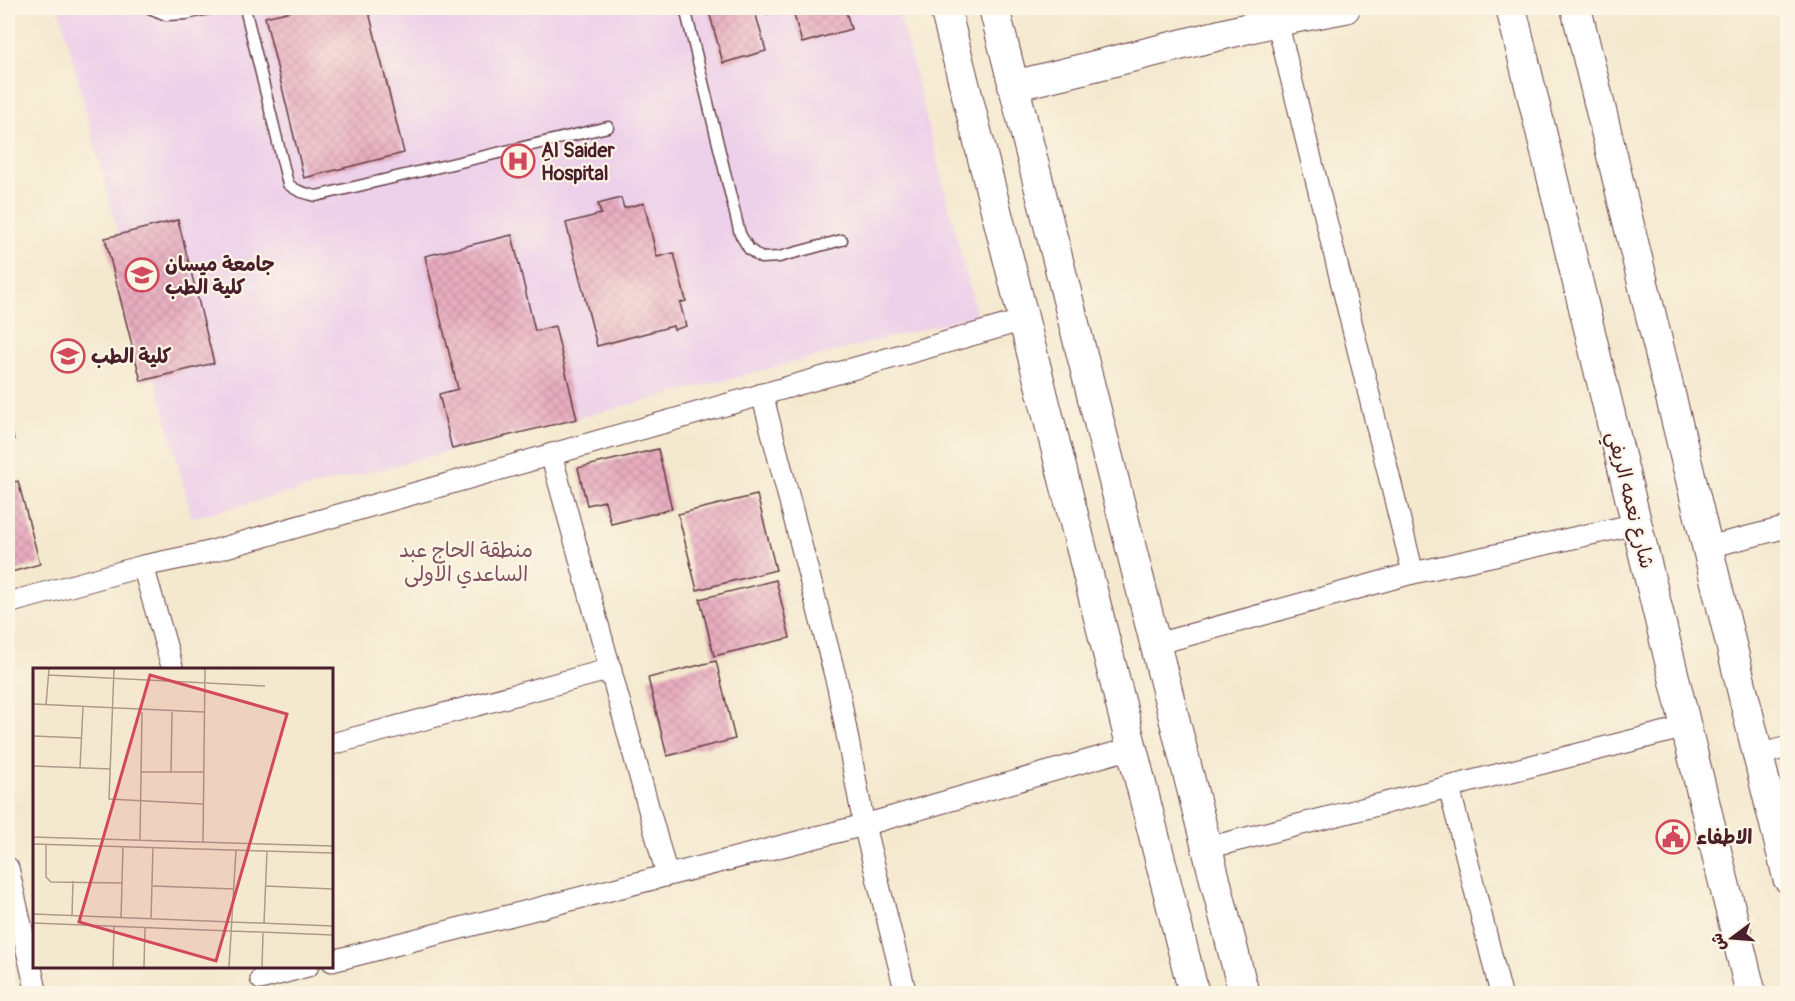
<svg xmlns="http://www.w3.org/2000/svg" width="1795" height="1001" font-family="Pangolin,'Playpen Sans Arabic',sans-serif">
<defs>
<pattern id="building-cross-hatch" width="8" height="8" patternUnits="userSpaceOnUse" patternTransform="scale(1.5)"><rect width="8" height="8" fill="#e8adc0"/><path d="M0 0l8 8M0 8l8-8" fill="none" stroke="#c894a5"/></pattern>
</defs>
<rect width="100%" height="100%" fill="#fcf5e5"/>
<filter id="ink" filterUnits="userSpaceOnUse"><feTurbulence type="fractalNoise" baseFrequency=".0167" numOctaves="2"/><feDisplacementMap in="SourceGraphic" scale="12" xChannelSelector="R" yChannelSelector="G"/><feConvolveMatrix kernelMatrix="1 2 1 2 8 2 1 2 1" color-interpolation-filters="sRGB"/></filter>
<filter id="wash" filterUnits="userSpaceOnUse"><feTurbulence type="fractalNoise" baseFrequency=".008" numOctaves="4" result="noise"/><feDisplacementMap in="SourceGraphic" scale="24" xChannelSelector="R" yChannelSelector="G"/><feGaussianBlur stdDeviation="1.35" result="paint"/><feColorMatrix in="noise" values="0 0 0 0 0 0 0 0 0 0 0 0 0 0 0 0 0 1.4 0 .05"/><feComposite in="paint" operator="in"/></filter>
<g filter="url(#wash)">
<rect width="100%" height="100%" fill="#f4e9cf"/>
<!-- built -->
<polygon fill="#edd0e9" points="59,8 898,8 977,315 192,518"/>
<g id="blocks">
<!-- building -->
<g fill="url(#building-cross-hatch)">
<polygon points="304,8 368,8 404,153 304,178 265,17"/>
<polygon points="708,8 754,8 766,51 723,63"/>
<polygon points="765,8 788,8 767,14"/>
<polygon points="792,8 845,8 851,29 802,43"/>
<polygon points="621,198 624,208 644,203 657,257 674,253 686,301 680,303 686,326 674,330 673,326 597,346 566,223 601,214 598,204"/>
<polygon points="178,220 214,363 141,381 105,238"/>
<polygon points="512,235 535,331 555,326 577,419 452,449 439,394 458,389 425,256"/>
<polygon points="8,417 14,440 8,441"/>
<polygon points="658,449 672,509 611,524 605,501 587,505 578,468"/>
<polygon points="18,481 40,564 8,573 8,483"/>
<polygon points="757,495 776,570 697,590 678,514"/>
<polygon points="776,580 790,638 714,656 700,599"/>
<polygon points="716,661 735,739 667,756 648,678"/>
</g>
</g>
</g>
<g filter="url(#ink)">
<use href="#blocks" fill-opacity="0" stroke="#643d44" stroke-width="1.5"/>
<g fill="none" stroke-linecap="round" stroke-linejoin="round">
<!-- lane casing -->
<g stroke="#643d44" stroke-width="13">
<g id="lane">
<polyline points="149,8 166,15 186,14 214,8"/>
<path d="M245,8l43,176c9,8 17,9 28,12l292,-69"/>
<polyline points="685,8 740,234 749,249 761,258 779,257 842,240"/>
</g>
</g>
<!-- street casing -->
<g stroke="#643d44" stroke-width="23">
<g id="street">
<polyline points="1277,21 1413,573"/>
<polyline points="762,394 838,687 864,825 906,994"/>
<polyline points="551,454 667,875"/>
<polyline points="1708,547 1788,527"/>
<polyline points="143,566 173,670"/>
<polyline points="8,603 143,566 205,553 1024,320"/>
<polyline points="1156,644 1413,573 1637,524"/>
<polyline points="332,744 611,669"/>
<polyline points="1758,755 1788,747"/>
<polyline points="1449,787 1501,994"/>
<polyline points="1207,848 1686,727"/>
<polyline points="8,868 37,994"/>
<polyline points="332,961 864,825 1132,748"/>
<polyline points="261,979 308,966"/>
</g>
</g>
<!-- secondary casing -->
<g stroke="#643d44" stroke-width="32">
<g id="secondary">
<polyline points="945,8 1194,994"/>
<polyline points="994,8 1244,994"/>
<polyline points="1511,8 1751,994"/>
<polyline points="1576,8 1788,878"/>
<polyline points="1013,86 1277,21 1345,8"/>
</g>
</g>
<!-- lane -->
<use href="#lane" stroke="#fff" stroke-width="10"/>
<!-- street -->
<use href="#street" stroke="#fff" stroke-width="21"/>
<!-- secondary -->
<use href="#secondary" stroke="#fff" stroke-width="30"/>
</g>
</g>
<!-- icons -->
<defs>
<g id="hospital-ring" transform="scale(1.725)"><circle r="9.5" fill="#fcf5e5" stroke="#d1495b" stroke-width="1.5"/><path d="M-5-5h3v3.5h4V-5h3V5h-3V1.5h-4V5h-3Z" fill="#d1495b"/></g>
<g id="university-ring" transform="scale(1.725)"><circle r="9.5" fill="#fcf5e5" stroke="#d1495b" stroke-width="1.5"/><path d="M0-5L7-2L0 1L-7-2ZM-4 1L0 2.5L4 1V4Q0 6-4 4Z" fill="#d1495b"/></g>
<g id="civic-ring" transform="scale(1.725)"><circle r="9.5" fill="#fcf5e5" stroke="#d1495b" stroke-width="1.5"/><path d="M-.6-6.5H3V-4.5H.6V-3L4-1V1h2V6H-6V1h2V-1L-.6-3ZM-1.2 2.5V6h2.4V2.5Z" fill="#d1495b"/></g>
</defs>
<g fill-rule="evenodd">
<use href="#hospital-ring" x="518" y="161"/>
<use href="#university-ring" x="142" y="275"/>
<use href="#university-ring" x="68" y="356"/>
<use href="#civic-ring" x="1673" y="837"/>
</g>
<g text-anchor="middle" stroke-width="4.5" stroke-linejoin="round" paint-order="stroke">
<!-- poi labels -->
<g font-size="20" font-weight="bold" fill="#4a1f2b" stroke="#fcf5e5" text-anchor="start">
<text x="541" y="157">ِAl Saider<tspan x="541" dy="23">Hospital</tspan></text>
<text x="165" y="271">جامعة ميسان<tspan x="165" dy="23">كلية الطب</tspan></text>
<text x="91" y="363">كلية الطب</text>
<text x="1696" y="844">الاطفاء</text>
</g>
<!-- street labels -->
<g font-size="20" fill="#4a1f2b" stroke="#fcf5e5">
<text transform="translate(1631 500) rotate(76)" y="7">شارع نعمه الريفي</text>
</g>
<!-- neighbourhood labels -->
<g font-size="21" fill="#81515f" stroke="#fcf5e5">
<text x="466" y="557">منطقة الحاج عبد<tspan x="466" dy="24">الساعدي الاولى</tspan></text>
</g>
</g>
<!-- overview -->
<g transform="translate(33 668)">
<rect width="300" height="300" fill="#f4e9cf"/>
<path fill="none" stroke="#b0988d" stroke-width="1.5" d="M81,1l-5,130 94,5M15,7l217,11M0,36l171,8M13,37l3,-36M0,68l48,2M0,98l78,3M47,100l3,-61M108,104h62M138,104l1,-60M0,169l300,9M107,172l2,-128M170,175l2,-174M0,176l300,9M13,177v32l5,5 71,1M120,218l81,3M232,218l68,3M0,246l300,12M39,248l1,-35M88,250l2,-71M118,251l2,-71M0,255l300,12M231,255l3,-72M80,299l1,-41M111,299l1,-39M196,299l7,-117M229,299l1,-34"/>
<path fill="#d1495b" fill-opacity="0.15" stroke="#d1495b" stroke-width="3" d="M117,7l137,39 -71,247 -137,-39z"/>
<rect width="300" height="300" fill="none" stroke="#4a1f2b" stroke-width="3"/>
</g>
<!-- margin -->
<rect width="1795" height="1001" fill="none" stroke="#fcf5e5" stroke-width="30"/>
<!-- north arrow -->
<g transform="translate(1732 938) rotate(254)" stroke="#fcf5e5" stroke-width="4.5" paint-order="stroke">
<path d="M0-4.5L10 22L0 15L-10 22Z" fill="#4a1f2b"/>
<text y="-9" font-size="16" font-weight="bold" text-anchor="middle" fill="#4a1f2b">ش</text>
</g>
</svg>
